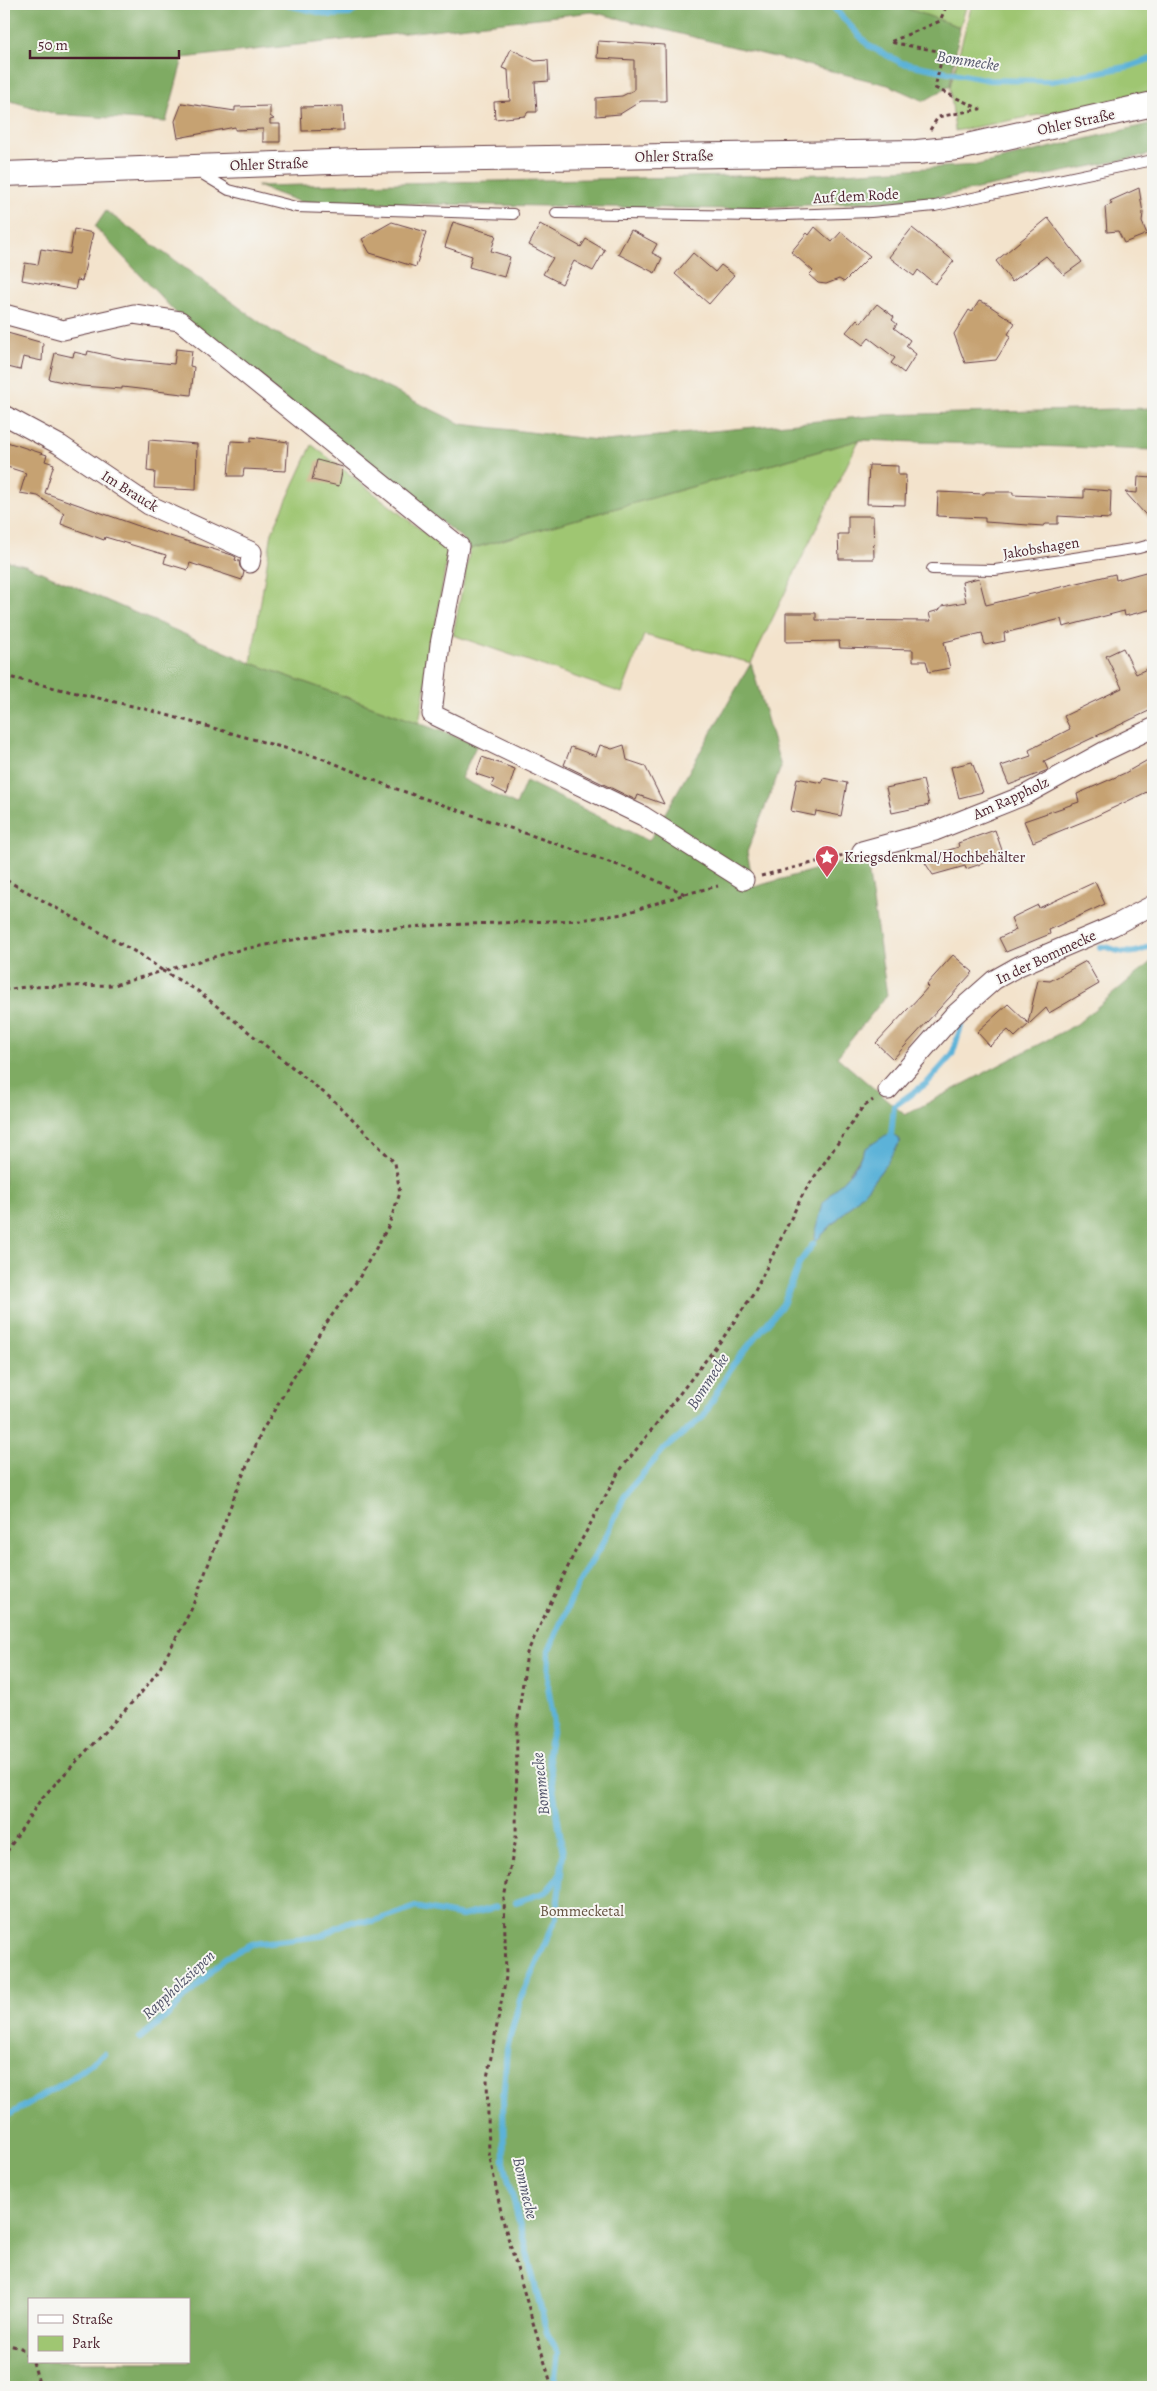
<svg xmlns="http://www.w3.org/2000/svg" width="1157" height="2391" font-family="Alegreya,serif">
<rect width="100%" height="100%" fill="#f6f6f2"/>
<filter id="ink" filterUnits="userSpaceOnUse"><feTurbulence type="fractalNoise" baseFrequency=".02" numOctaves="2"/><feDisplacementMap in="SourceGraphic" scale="10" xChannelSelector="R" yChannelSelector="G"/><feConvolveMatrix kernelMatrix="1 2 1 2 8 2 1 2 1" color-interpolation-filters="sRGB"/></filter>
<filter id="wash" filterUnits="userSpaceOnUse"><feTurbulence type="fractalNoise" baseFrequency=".0096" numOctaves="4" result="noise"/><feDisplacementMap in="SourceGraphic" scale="20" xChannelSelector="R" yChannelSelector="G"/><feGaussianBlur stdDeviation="1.12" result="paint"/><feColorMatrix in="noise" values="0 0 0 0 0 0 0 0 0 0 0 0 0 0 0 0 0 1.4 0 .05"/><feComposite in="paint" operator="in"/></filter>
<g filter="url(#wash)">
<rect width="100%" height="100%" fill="#f3e3cc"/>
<!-- green -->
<g fill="#9fc672" stroke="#74724e">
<polygon points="892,4 967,4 960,27"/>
<polygon points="972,4 1153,4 1153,93 955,131 950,87"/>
<polygon points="859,440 751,663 644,635 622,693 453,635 470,549"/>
<polygon points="312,445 448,551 419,723 251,663 272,532"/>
</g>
<!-- forest -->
<g fill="#7fab64" stroke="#646548" fill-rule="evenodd">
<polygon points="4,4 894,4 960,27 950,86 924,101 888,85 592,12 183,58 166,122 56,114 4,99"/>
<polygon points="1153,123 1153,154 927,199 730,209 300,202 257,186 827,174 977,165"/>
<polygon points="106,211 272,331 461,424 606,441 882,415 1153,408 1153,450 859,440 470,549 463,539 177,314 95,227"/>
<path d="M4,560l21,5 226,98 226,81 -16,34 55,27 10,-24 123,60 102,-178 30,104 -34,85 7,35 112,-32 21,140 -50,62 68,58 172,-91 76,-64v1427h-1149zM898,1138l2,4 -19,29 -16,20 -51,52 30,-62 22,-33zM29,2300h160v62h-160z"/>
</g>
<!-- water -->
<path fill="#5cb2d8" stroke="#536882" d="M886,1135c6,0 11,1 14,7l-19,29 -16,20 -52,53 10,-41 29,-32 14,-23z"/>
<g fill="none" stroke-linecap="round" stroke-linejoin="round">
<!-- stream -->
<g stroke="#5cb2d8" stroke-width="6">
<polyline points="283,4 331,15 350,14 362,4"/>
<polyline points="827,4 832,6 869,46 902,63 989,80 1052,81 1131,66 1153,58"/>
<path d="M1100,947c7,-2 12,3 19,4 13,4 23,0 34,-7"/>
<polyline points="891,1135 894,1106 927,1083 952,1055 964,1017"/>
<polyline points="516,1902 546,1892 560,1875"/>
<polyline points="140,2038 167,2016 226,1957 252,1944 321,1936 347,1922 374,1921 415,1907 462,1916 497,1907"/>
<polyline points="4,2118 72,2078 104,2054"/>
<polyline points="560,2387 555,2377 558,2352 547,2333 504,2162 503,2100 507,2048 520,2000 556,1919 563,1854 548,1753 554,1723 548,1687 549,1650 577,1586 604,1541 625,1495 663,1450 703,1417 732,1366 783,1304 800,1262 813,1244"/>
</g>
</g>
<g id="blocks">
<!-- building -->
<g fill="#c6a272">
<polygon points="598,41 665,45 666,101 641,101 620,114 596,116 596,98 622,96 634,90 634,60 597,58"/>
<polygon points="511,49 535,61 548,60 549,81 535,82 537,112 528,112 525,116 495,119 494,102 510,101 508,70 502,68"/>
<polygon points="182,103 235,111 235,107 270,106 270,116 274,119 270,120 270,124 280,124 280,142 263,142 263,129 235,130 235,127 178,138 175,121"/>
<polygon points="343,106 344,130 302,131 301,107"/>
<polygon points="1139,188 1143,213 1142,222 1147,234 1124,243 1118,231 1107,232 1105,207 1112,204 1110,201"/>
<polygon points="1048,218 1082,262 1064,275 1046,256 1012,282 996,261"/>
<polygon points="392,222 426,232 416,267 370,253 362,239"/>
<polygon points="453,222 496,235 491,251 510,257 504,277 469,267 472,256 445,247"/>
<polygon points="540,224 581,247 586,239 605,250 593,271 574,261 562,284 543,274 553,258 529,245"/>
<polygon points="815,227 832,242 841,232 870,256 844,282 839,279 826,284 818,283 809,275 813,271 791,252 807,233 809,235"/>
<polygon points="912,228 954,261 935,284 918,270 914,276 889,257"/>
<polygon points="74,229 93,233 82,281 77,280 75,290 22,280 25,263 38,265 41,249 70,254"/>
<polygon points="631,230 657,244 652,253 662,258 655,273 618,254"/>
<polygon points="693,253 715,272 721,265 734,275 709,304 675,274"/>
<polygon points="979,301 987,304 1015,323 1008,334 1011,336 996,360 965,363 954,334 969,310 972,312"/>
<polygon points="877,304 894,317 892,320 897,324 894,328 910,340 906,346 916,354 904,373 891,363 895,358 869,338 863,345 846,332 857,319 861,323"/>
<polygon points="4,332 43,343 42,361 23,357 20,370 4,366"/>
<polygon points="176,349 192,351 190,366 194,367 191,395 122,387 122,389 81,386 49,379 55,353 73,357 74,352 87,355 88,351 125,359 174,364"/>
<polygon points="251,437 288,442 286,471 244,469 243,476 228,476 231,441 251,442"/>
<polygon points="149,440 197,444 196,490 154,488 155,472 147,471"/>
<polygon points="4,441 47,455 45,461 54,464 45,493 150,530 232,555 236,557 235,560 239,561 240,567 244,572 242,580 190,563 188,570 164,563 166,555 105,537 104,540 61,524 64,513 38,496 20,493 26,473 4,466"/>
<polygon points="317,460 343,467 339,486 312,480"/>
<polygon points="869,465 898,466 898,475 906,475 905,505 867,504"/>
<polygon points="1138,477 1153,478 1153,523 1125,492 1137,493"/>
<polygon points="1084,489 1111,491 1110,519 1058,516 1058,524 1046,524 1043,526 985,522 985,518 937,516 938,492 984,494 986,492 1013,492 1013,495 1084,498"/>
<polygon points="848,516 873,516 874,559 839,559 838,534 848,534"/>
<polygon points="1153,570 1153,609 1125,616 1124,611 1063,627 1061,619 1004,633 1005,641 985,645 982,633 944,642 950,668 929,672 926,661 913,661 913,650 840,648 839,641 786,642 786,613 816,613 816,620 931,621 929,613 939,610 942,606 966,602 962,582 979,578 986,605 1115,574 1116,580"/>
<polygon points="1123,648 1136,674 1153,666 1153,709 1044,761 1048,770 1009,785 1001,766 1031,756 1029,750 1070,729 1064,716 1122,688 1106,656"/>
<polygon points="600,745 612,749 624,745 627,760 645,766 664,804 638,795 636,800 564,765 571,747 596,756"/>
<polygon points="482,757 515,769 507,794 491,786 494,780 476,774"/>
<polygon points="1153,757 1153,789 1092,818 1033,842 1024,821 1079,802 1077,794 1125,773"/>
<polygon points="972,762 983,792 959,798 951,767"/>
<polygon points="797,778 822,783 823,778 847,783 841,816 816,811 815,816 791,811"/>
<polygon points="923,780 929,805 892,813 886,788"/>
<polygon points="995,830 1004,856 966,869 965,866 933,875 922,858 959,847 958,843"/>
<polygon points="1095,882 1105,904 1049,930 1050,934 1006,952 999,938 1016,930 1011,918 1038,905 1039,908"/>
<polygon points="953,955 973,972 893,1059 876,1043 921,995 928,987 926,985"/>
<polygon points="1086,961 1099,984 1049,1013 1046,1008 1015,1037 1008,1030 990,1046 977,1032 1008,1004 1028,1023 1038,980 1050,981"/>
</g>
</g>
</g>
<g filter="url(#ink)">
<use href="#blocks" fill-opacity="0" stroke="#633c43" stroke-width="1"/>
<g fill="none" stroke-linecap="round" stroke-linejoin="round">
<!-- service casing -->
<g stroke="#633c43" stroke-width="12">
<g id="service">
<polyline points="199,172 229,190 296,207 513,214"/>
<polyline points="556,213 758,216 871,212 935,206 1153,160"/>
<polyline points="932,569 995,570 1139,548 1153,544"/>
</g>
</g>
<!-- minor casing -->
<g stroke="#633c43" stroke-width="21">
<g id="minor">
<polyline points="4,314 63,330 134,314 180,321 459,546 440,644 432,714 643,816 744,880"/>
<polyline points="4,415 60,445 149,505 252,552 250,563"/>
<polyline points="862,851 935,831 1025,795 1105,751 1153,728"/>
<polyline points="888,1090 952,1017 994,980 1019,966 1113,926 1153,905"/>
</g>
</g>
<!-- tertiary casing -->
<g stroke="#633c43" stroke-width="26">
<polyline id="tertiary" points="4,174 359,161 917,152 958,148 1153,104"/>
</g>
<!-- path -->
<g stroke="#633c43" stroke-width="3" stroke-dasharray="4 4" stroke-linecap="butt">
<polyline points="930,130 938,117 980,109 935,88 943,52 890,42 940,21 947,4"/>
<polyline points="4,676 145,709 324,759 388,786 638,872 685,894 623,914 580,920 441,925 337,932 239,950 163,971 141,955 4,879"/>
<polyline points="761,876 844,855"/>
<polyline points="685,894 718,886"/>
<polyline points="4,990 25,987 114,985 163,971 198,991 339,1105 395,1163 400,1193 388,1227 359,1278 322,1329 262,1431 239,1484 191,1610 159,1670 141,1693 41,1799 4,1856"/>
<polyline points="4,2344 21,2348 29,2357"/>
<polyline points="33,2362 40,2387"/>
<polyline points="552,2387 502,2217 489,2153 487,2078 506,1977 504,1898 516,1839 517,1726 527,1653 574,1554 618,1473 723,1338 754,1293 804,1192 862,1108 873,1100"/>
</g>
<!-- service -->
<use href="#service" stroke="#fff" stroke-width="10"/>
<!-- minor -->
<use href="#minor" stroke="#fff" stroke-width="19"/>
<!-- tertiary -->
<use href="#tertiary" stroke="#fff" stroke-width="24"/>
</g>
</g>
<!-- icons -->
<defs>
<g id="sight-pin" transform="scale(1.25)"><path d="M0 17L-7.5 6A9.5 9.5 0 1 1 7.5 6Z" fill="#d1495b" stroke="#f6f6f2"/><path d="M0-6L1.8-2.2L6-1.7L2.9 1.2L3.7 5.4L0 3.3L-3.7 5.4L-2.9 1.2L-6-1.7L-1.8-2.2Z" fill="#fff"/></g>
</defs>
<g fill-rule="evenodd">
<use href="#sight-pin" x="827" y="857"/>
</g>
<g text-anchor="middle" stroke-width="4" stroke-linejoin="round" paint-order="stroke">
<!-- street labels -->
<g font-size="15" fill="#4a1f2b" stroke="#f6f6f2">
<text transform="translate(1076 122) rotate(-12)" y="5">Ohler Straße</text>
<text transform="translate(674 156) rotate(-1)" y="5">Ohler Straße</text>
<text transform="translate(269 164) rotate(-2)" y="5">Ohler Straße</text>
<text transform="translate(856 196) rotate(-3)" y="5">Auf dem Rode</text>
<text transform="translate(130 491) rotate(32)" y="5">Im Brauck</text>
<text transform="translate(1041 548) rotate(-9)" y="5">Jakobshagen</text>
<text transform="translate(1011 798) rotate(-25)" y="5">Am Rappholz</text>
<text transform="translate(1046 957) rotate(-25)" y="5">In der Bommecke</text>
</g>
<!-- poi labels -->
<g font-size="15" fill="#4a1f2b" stroke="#f6f6f2" text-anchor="start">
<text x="844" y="862">Kriegsdenkmal/Hochbehälter</text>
</g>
<!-- park labels -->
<g font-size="15" fill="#645140" stroke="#f6f6f2">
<text x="582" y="1916">Bommecketal</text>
</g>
<!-- water labels -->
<g font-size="16" font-style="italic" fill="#505268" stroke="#f6f6f2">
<text transform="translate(968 60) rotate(9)" y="6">Bommecke</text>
<text transform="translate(707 1381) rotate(-57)" y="6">Bommecke</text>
<text transform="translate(540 1784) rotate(-96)" y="6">Bommecke</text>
<text transform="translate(178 1984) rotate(-43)" y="6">Rappholzsiepen</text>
<text transform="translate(526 2188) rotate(77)" y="6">Bommecke</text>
</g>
</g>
<!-- margin -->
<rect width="1157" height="2391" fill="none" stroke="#f6f6f2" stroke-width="20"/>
<!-- legend -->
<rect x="28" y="2298" width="162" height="65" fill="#f6f6f2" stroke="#b1a0a2"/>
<rect x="38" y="2315" width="25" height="8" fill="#ffffff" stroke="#b1a0a2"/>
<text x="72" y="2324" font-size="15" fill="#4a1f2b">Straße</text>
<rect x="38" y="2336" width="25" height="15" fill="#9fc672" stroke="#b1a0a2"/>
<text x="72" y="2348" font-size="15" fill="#4a1f2b">Park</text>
<!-- scale -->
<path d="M30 50v8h149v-8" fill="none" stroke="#4a1f2b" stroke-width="2.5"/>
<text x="38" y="50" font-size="15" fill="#4a1f2b" stroke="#f6f6f2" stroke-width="4" paint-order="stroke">50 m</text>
</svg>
